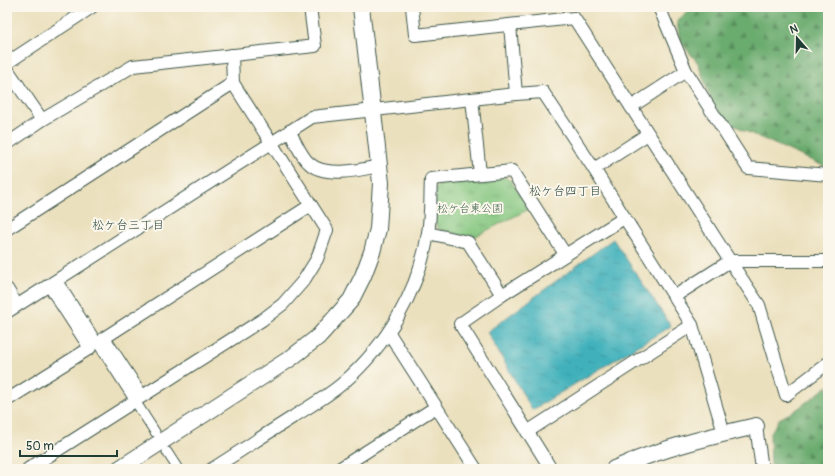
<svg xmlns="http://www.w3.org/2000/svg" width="835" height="476" font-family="Pangolin,'Klee One',sans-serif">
<defs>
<pattern id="forest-firs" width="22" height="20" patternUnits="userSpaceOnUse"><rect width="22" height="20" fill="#6bab6e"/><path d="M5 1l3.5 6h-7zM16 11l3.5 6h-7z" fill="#578c5b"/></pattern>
<pattern id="park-tufts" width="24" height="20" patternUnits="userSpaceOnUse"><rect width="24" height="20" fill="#84c67f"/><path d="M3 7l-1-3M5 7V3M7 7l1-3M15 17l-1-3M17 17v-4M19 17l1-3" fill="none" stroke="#6ba269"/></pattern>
<pattern id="water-ripples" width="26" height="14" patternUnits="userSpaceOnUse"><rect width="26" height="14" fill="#41b1bb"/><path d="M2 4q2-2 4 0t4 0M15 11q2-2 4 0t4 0" fill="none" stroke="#369199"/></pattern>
</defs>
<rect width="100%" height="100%" fill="#fbf7ec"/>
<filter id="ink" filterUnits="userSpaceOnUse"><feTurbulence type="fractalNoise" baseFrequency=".025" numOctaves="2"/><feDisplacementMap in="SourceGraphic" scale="8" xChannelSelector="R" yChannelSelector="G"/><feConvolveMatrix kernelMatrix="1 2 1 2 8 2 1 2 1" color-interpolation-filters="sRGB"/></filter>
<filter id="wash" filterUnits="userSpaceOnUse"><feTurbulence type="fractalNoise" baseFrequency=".012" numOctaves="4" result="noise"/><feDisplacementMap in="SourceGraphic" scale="16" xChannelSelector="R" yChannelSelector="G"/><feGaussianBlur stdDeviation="0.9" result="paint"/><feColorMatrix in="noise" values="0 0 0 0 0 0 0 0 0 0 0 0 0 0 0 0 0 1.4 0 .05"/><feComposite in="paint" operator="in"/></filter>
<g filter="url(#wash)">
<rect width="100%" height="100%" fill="#ebe0bd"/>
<!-- forest -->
<g fill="url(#forest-firs)" stroke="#457451">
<polygon points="693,7 828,7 828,167 826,167 743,130 722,117 711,100 698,63 680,41 677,21"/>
<polygon points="828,386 828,469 771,469 770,434 779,419 796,410"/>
</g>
<!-- park -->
<polygon fill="url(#park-tufts)" stroke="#52825a" points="504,177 511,181 529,209 472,238 438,229 435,223 436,188 440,184"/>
<!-- water -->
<polygon fill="url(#water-ripples)" stroke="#307778" points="613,239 671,326 532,410 487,332"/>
</g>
<g filter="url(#ink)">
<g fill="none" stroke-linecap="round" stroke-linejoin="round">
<!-- pedestrian casing -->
<g stroke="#3e5549" stroke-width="11">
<g id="pedestrian">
<polyline points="57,280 155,432"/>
<polyline points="167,452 178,469"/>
</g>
</g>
<!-- minor casing -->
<g stroke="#3e5549" stroke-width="14">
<g id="minor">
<polyline points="412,7 415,35 574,18 730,261 675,296"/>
<polyline points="659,7 686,71 748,168 828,175"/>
<polyline points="510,25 516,94"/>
<polyline points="7,63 92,7"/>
<polyline points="7,69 42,120"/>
<polyline points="472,99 480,174"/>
<polyline points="631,107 686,71"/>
<path d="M289,131c6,9 12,26 20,32 15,15 51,7 70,3"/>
<polyline points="7,144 42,120 133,66 315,46 310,7"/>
<polyline points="594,169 648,134"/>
<polyline points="7,229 233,83"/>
<polyline points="428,233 468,242 502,295"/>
<polyline points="730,261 759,305 786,395 828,363"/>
<polyline points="730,261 828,261"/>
<polyline points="7,289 17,305"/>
<polyline points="7,312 312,117 516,94 543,92 594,169 692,325 724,433"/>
<polyline points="389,333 476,469"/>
<polyline points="142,396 104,338 311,205"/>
<polyline points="7,400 90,348 49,285"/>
<polyline points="756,426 762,469"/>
<polyline points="527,432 692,325"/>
<polyline points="28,469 262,320 283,304 304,280 317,259 327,230 233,83 232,55"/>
<path d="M212,469c27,-17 54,-35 81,-52 17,-11 35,-21 50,-34 44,-38 76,-92 85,-150 3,-18 2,-36 3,-54l81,-8 53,83"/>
<polyline points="339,469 436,407"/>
<polyline points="551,469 460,324 502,295 624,218"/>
</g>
</g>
<!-- tertiary casing -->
<g stroke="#3e5549" stroke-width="18">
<g id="tertiary">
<polyline points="119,469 291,358 318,337 351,300 363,276 372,252 378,229 381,183 361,7"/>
<path d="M614,469c45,-20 94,-32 142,-43"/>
</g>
</g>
<!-- pedestrian -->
<use href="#pedestrian" stroke="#fff" stroke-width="9"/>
<!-- minor -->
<use href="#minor" stroke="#fff" stroke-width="12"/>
<!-- tertiary -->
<use href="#tertiary" stroke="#fff" stroke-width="16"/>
</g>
</g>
<g text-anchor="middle" stroke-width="4" stroke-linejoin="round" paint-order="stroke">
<!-- park labels -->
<g font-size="11" fill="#385f47" stroke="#fbf7ec">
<text x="470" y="212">松ケ台東公園</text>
</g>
<!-- neighbourhood labels -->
<g font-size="12" fill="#1f3d34" stroke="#fbf7ec">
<text x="565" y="195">松ケ台四丁目</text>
<text x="128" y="229">松ケ台三丁目</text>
</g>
</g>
<!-- margin -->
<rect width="835" height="476" fill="none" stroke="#fbf7ec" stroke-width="24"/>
<!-- north arrow -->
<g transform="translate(797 38) rotate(340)" stroke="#fbf7ec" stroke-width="3" paint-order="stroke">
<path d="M0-3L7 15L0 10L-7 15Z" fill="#1f3d34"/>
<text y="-6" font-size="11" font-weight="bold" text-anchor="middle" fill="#1f3d34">N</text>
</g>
<!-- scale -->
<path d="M20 450v6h97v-6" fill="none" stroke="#1f3d34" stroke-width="2"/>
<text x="26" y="450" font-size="12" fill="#1f3d34" stroke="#fbf7ec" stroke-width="3" paint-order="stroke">50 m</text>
</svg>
